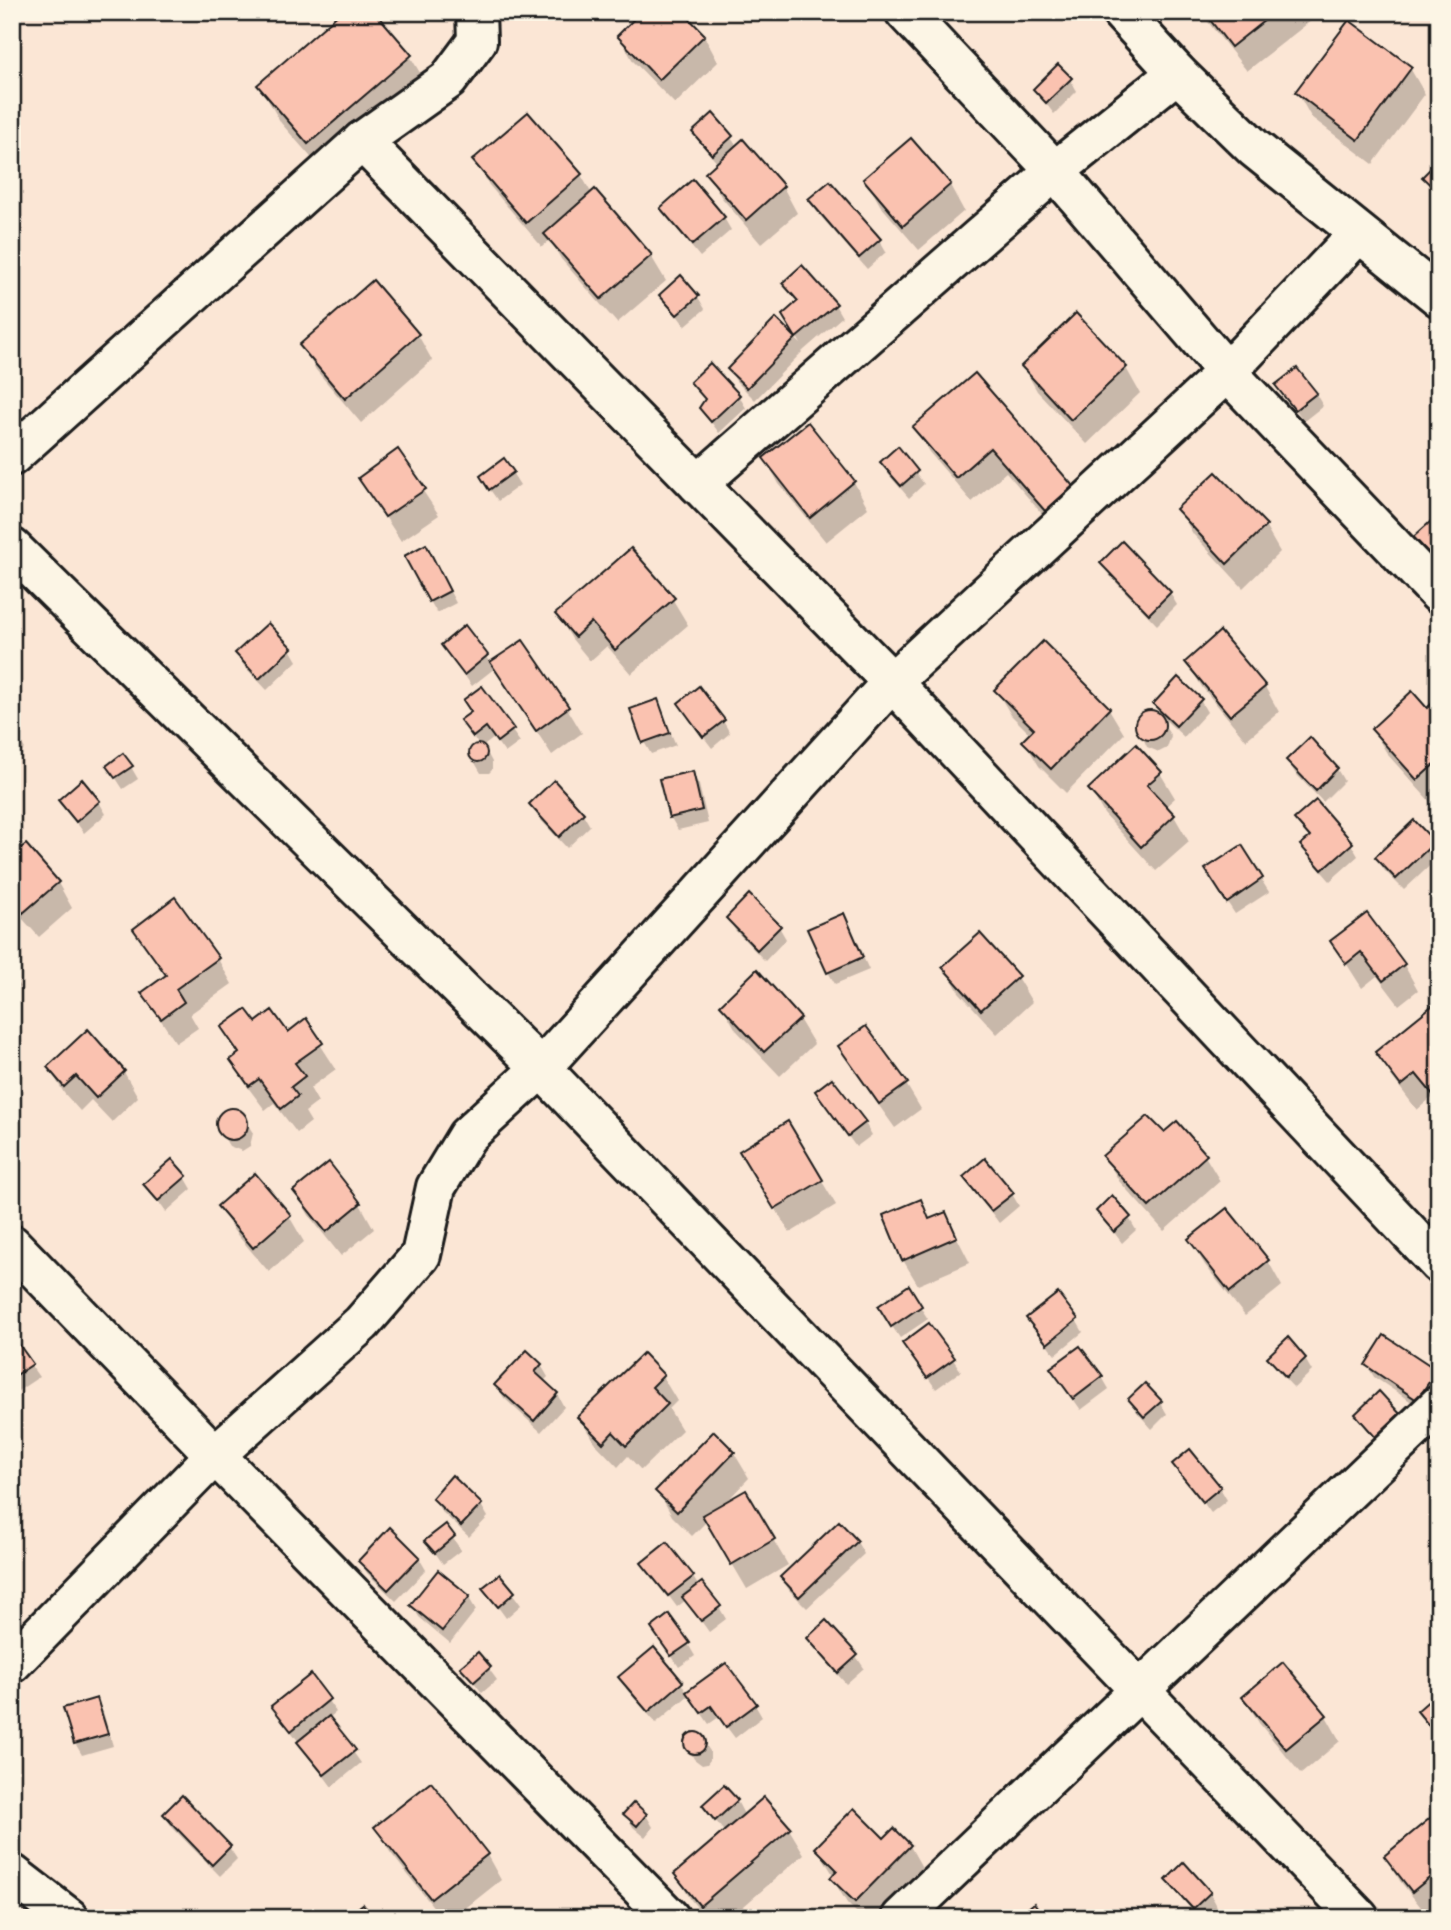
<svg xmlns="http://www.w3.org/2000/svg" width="1451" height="1930" font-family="Kalam,sans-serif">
<rect width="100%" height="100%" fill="#fbe6d5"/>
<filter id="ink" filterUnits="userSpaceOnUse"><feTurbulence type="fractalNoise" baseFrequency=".0143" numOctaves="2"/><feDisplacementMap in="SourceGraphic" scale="14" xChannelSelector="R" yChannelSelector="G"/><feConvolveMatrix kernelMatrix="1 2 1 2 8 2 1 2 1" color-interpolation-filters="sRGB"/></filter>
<g filter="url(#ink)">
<!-- shadow -->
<g fill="#0003">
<polygon points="680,12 704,36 718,62 675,104 633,61 619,36"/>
<polygon points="1200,12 1307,12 1312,20 1247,71"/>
<polygon points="410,56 432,93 331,180 281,123 260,86"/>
<polygon points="1410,68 1425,94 1373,164 1311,117 1297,92"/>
<polygon points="1070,79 1077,91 1054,114 1035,89"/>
<polygon points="713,116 738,147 743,142 783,187 797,213 761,244 722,198 707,173 718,164 701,144 694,132"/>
<polygon points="911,140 950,185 964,211 919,250 880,205 866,180"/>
<polygon points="475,160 581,175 592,194 651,256 666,281 617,323 561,259 550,240 542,247 489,185"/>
<polygon points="1439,163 1439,203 1424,178"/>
<polygon points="810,200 879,240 886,252 867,269 817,212"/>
<polygon points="662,208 724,218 731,230 700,257 669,220"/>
<polygon points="784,283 835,305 842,317 803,351 755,400 736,381 729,369 776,321 801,344 785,316 798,303"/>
<polygon points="662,295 698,297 705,309 685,326"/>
<polygon points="418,335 432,360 361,423 316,370 302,345"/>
<polygon points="1023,366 1126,368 1140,393 1087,444 1037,391"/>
<polygon points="975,375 1072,487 1086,512 1060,535 1006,472 972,502 929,452 914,427"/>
<polygon points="693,382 739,396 746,408 719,433 701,408 706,401"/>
<polygon points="1278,385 1316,394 1323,406 1304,421"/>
<polygon points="808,424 854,482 868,508 826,542 779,484 765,458"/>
<polygon points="898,449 924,484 909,498 889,475 882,462"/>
<polygon points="397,452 439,515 401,541 360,478"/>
<polygon points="504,460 520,485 498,501 489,488"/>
<polygon points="1179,509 1265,526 1280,552 1243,588 1193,534"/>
<polygon points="631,550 673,600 688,625 631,674 607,646 590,661 572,639 557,614"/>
<polygon points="433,559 456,603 437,613 430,601"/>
<polygon points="1102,563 1170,593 1177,605 1157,625 1110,576"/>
<polygon points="465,628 491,664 567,708 582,733 552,755 495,668 472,686 443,645"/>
<polygon points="1220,634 1265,687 1279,712 1246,740 1202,687 1187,662"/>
<polygon points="1043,643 1109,709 1124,734 1066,793 1039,766 1024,741 1031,735 1011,715 996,690"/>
<polygon points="290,649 297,661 267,690 244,666 237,654"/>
<polygon points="481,688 520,742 505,753 494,738 481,748 485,749 492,762 492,770 489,773 481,773 471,756 471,751 478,744 462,720 472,713"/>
<polygon points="1439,699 1439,798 1432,804 1388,755 1373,730 1427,710"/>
<polygon points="1200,700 1207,712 1184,737 1162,717 1155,705"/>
<polygon points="657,701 676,745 651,754 644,742"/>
<polygon points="1148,712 1156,713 1171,736 1167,748 1159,752 1147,747 1137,724 1141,717"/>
<polygon points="687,715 723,721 730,733 712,748"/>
<polygon points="12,728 25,749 12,760"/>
<polygon points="1310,740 1337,769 1344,781 1323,802 1295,773 1288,760"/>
<polygon points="108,766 131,767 138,779 123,789"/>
<polygon points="692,773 699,785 708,823 678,830 671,818 662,781"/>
<polygon points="1160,773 1175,798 1165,807 1174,816 1189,842 1156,871 1104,814 1090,789"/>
<polygon points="554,783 583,814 590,826 567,848 538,817 531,805"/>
<polygon points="60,800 99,802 106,814 84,833"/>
<polygon points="1296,819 1351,844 1358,856 1330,881 1310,858 1303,846 1310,839"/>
<polygon points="1434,843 1439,857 1404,890 1384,870 1377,857"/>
<polygon points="1241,848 1269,892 1235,914 1214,882"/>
<polygon points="12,858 58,883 72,908 39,937 12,907"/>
<polygon points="728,918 779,927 786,939 765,961 735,930"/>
<polygon points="850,928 869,970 835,984 828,972"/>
<polygon points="135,929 218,959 232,984 190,1014 198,1028 176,1043 143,993 166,977"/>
<polygon points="1332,941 1404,965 1418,990 1399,1005 1377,976 1362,988"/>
<polygon points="945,967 1017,977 1032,1002 997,1034 959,992"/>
<polygon points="12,974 20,987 12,994"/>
<polygon points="722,1005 799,1019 814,1044 780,1076 736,1030"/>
<polygon points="1439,1015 1439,1107 1431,1098 1417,1110 1392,1077 1377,1052"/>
<polygon points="305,1021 336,1069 310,1088 318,1102 305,1112 311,1122 297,1133 274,1103 265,1110 247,1086 232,1061 239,1055 223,1028 255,1025 287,1034"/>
<polygon points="840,1047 906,1084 921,1109 895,1128 855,1072"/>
<polygon points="49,1068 124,1072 138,1097 112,1122 91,1100 80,1111 64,1093"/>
<polygon points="824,1103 865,1123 872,1135 856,1147"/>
<polygon points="232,1109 240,1112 253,1133 250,1146 242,1151 229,1146 219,1129 218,1119 223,1112"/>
<polygon points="788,1124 836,1205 790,1233 742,1152"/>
<polygon points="1164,1135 1205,1156 1220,1181 1164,1231 1119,1181 1105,1156"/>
<polygon points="328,1164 360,1204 374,1229 341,1256 310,1217 295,1191"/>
<polygon points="1439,1169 1439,1190 1430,1176"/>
<polygon points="185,1177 192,1189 166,1212 145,1184"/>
<polygon points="965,1177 1012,1194 1019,1206 999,1223"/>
<polygon points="920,1201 931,1220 945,1214 970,1263 918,1285 903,1260"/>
<polygon points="219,1206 289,1216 304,1242 269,1272 234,1231"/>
<polygon points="1227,1210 1268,1261 1282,1286 1245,1316 1205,1265 1190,1240"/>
<polygon points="1098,1211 1129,1218 1136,1230 1122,1243"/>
<polygon points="908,1288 928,1319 900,1338 887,1319"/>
<polygon points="1029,1319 1076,1320 1083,1332 1055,1355"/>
<polygon points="929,1325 961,1371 936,1389 912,1355"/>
<polygon points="12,1339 39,1377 12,1395"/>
<polygon points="1269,1357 1305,1359 1312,1371 1294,1388 1276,1369"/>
<polygon points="541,1365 548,1377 543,1382 557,1394 564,1407 541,1432 504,1398 497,1386"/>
<polygon points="1367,1365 1436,1371 1439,1376 1439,1390 1425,1411 1374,1377"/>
<polygon points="1052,1369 1102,1377 1109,1389 1081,1410"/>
<polygon points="662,1376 677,1401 669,1409 682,1430 641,1470 628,1456 618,1467 594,1442 579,1417"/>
<polygon points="1130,1400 1160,1402 1167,1414 1152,1429 1137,1412"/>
<polygon points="1190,1452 1220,1488 1227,1500 1211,1513 1175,1464"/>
<polygon points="734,1453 749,1478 725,1503 745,1492 788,1565 747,1589 707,1521 692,1536 672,1516 658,1491"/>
<polygon points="12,1498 23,1516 12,1525"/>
<polygon points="434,1499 481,1505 488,1517 469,1537 441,1511"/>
<polygon points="445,1527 461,1550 443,1564 427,1541"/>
<polygon points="857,1542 864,1554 807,1608 789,1590 782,1578"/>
<polygon points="419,1558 426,1570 396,1601 367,1573 360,1561"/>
<polygon points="644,1563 693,1577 699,1587 719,1607 726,1619 709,1632 686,1600 677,1607"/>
<polygon points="438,1572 469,1598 476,1610 450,1643 419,1617 412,1605"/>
<polygon points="500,1576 521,1605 506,1618 484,1588"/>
<polygon points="653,1628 688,1644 695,1656 679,1667"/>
<polygon points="809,1638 856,1656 864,1668 846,1684 816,1650"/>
<polygon points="478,1654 497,1680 482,1693 463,1667"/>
<polygon points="311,1677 336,1712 329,1718 361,1763 332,1787 273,1707"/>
<polygon points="620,1678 681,1683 687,1693 755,1705 762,1717 735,1738 719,1717 709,1724 689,1695 656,1723 627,1690"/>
<polygon points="1439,1694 1439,1743 1419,1712"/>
<polygon points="1244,1697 1326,1716 1340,1741 1301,1774 1259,1723"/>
<polygon points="96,1700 103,1712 113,1746 82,1755 75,1743"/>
<polygon points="698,1734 710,1751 710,1760 707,1764 702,1765 694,1759 687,1746 686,1741 690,1736"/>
<polygon points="431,1784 487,1855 501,1880 453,1918 442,1918 390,1852 376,1827"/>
<polygon points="724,1787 737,1801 745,1816 789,1829 804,1854 730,1918 706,1918 691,1900 676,1875 725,1833 704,1805"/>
<polygon points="165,1815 229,1847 237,1859 220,1876 172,1827"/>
<polygon points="626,1815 646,1815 653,1827 645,1837 633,1827"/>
<polygon points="1439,1822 1439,1907 1428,1916 1400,1881 1386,1856"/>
<polygon points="910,1846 924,1871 878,1918 862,1918 847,1903 832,1878 834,1876 817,1848"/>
<polygon points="1184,1865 1210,1893 1217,1906 1204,1918 1199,1918 1176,1892 1169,1880"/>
</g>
<!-- building -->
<g fill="#fac2b0" stroke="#1c1c1c" stroke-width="2">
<polygon points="341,12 375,12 412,55 308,144 257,85"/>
<polygon points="641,12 683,12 705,35 659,80 617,36"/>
<polygon points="1204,12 1275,12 1231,47"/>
<polygon points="1349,20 1412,67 1358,140 1295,92"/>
<polygon points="1058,64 1072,78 1046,103 1033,89"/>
<polygon points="528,112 582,174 526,223 472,160"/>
<polygon points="713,113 733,136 712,155 692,132"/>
<polygon points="911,138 951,184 903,226 863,179"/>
<polygon points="743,139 784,186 746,220 705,173"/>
<polygon points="1439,160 1439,193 1422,177"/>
<polygon points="693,179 725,217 692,245 660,208"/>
<polygon points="830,181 881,239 859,258 808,199"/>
<polygon points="595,189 652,255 601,299 544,234"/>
<polygon points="802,265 837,304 796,338 782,315 798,301 782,283"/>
<polygon points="681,275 699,296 677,315 659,295"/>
<polygon points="373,280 419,334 345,399 299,345"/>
<polygon points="1076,313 1127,367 1071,420 1021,366"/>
<polygon points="776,318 796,338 747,388 727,369"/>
<polygon points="710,363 740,395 711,422 699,408 705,399 690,382"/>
<polygon points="1297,368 1317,393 1295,410 1275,385"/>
<polygon points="975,373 1073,486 1045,511 990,448 956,478 912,427"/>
<polygon points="808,422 855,481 810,518 763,458"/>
<polygon points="898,446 918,471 901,486 880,462"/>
<polygon points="398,449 426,489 385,517 358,478"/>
<polygon points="504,458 514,472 489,490 480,476"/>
<polygon points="1216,472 1267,525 1227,564 1176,509"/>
<polygon points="1439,514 1439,570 1411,539"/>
<polygon points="1122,541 1171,592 1149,614 1100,563"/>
<polygon points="426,544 450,591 429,602 404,556"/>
<polygon points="631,548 675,598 615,650 591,622 575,637 555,614"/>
<polygon points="268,623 292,648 259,679 235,653"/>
<polygon points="465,625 488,655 464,675 441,645"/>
<polygon points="1220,631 1266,686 1230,716 1185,662"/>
<polygon points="523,640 569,707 536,731 490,662"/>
<polygon points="1043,641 1110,708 1051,769 1022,741 1034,729 994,690"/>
<polygon points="1178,677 1202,699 1176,726 1153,704"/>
<polygon points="482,686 514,729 497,742 486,727 473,737 460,720 471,712 463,700"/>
<polygon points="699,686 725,720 703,737 678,703"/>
<polygon points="1412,691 1427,708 1439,697 1439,760 1417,780 1371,729"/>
<polygon points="658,699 670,733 642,743 630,709"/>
<circle cx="1150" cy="725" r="15"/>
<polygon points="1310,737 1338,768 1316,791 1286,760"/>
<circle cx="478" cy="753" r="9"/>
<polygon points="1136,744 1162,772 1147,785 1175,815 1141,847 1088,789"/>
<polygon points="123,753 133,766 115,778 106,766"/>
<polygon points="693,771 702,810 669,818 659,779"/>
<polygon points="82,779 100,801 76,822 58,800"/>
<polygon points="554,780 584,813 559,837 529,804"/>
<polygon points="1316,800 1353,843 1322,870 1300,845 1310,837 1294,819"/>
<polygon points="1414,820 1435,842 1396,879 1375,857"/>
<polygon points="26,844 59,882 23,913 12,900 12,855"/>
<polygon points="1242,845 1263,878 1227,903 1205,869"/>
<polygon points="749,894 781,926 757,950 726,918"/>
<polygon points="175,897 219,958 176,989 184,1002 161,1019 141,993 166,975 133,929"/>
<polygon points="844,913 863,957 827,973 807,929"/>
<polygon points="1367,913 1405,964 1383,981 1361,952 1346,964 1330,941"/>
<polygon points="980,933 1019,976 981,1010 942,967"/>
<polygon points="757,969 801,1018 764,1052 720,1005"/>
<polygon points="1433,1005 1439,1012 1439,1102 1416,1074 1401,1086 1375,1052"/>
<polygon points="246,1009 256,1022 272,1010 288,1032 306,1018 323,1043 295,1063 305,1076 291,1087 298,1096 281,1109 259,1079 249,1086 230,1060 239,1053 221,1027"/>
<polygon points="866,1026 908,1083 879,1104 838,1046"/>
<polygon points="88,1029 125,1071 96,1098 76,1076 64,1087 47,1067"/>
<polygon points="832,1078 866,1122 848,1136 815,1091"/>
<circle cx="232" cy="1124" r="16"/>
<polygon points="1148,1116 1164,1132 1177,1121 1207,1155 1149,1207 1102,1156"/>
<polygon points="788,1121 823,1180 774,1209 739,1151"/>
<polygon points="985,1158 1014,1193 991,1211 963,1177"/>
<polygon points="172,1159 187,1176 158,1201 143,1184"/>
<polygon points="329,1162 361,1203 326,1232 293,1191"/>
<polygon points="255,1173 291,1215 253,1248 217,1206"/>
<polygon points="1112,1195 1131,1217 1114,1232 1096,1211"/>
<polygon points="921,1199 929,1219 946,1212 957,1237 902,1261 883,1215"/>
<polygon points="1227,1208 1269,1260 1230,1292 1188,1239"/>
<polygon points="909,1285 922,1306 891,1327 878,1306"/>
<polygon points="1058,1293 1078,1319 1047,1344 1026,1318"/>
<polygon points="929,1323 955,1358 927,1378 902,1343"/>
<polygon points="1384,1335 1437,1370 1417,1400 1365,1365"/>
<polygon points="13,1336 33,1364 12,1378 12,1337"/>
<polygon points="1288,1337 1306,1358 1286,1377 1267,1357"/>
<polygon points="1080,1346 1103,1376 1073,1399 1050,1368"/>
<polygon points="527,1350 542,1364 535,1372 558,1393 534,1421 494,1385"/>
<polygon points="643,1353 664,1375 652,1387 668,1404 626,1446 613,1432 603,1443 577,1417"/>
<polygon points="1145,1383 1162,1401 1144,1417 1128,1399"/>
<polygon points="1379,1391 1402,1416 1377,1439 1355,1414"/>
<polygon points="714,1431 735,1452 677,1512 655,1491"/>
<polygon points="1190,1449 1221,1487 1203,1502 1172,1464"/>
<polygon points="452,1475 482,1504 461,1526 432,1498"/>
<polygon points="746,1490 775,1539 731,1565 702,1515"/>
<polygon points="839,1521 858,1541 799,1597 780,1577"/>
<polygon points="446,1524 455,1536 435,1553 424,1541"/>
<polygon points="390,1527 420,1557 388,1590 358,1561"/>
<polygon points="667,1542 694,1576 668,1596 641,1563"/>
<polygon points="438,1570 470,1596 442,1631 410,1605"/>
<polygon points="500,1574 515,1592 498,1607 482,1588"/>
<polygon points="702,1582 721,1606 701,1621 682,1597"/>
<polygon points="669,1614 690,1643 671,1656 651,1628"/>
<polygon points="826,1620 858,1655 838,1673 807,1638"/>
<polygon points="654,1647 683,1682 648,1712 618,1677"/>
<polygon points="478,1652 491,1667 474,1682 460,1667"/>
<polygon points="1283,1662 1327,1715 1286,1749 1242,1697"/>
<polygon points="726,1663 757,1704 726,1727 711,1706 701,1713 686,1692"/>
<polygon points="311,1674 330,1699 291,1731 271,1706"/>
<polygon points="1439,1692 1439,1738 1417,1711"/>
<polygon points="97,1698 108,1734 74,1744 63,1708"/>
<polygon points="329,1716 356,1750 324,1775 297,1742"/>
<circle cx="695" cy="1743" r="11"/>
<polygon points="431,1782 488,1854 431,1899 374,1827"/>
<polygon points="724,1785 738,1800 715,1821 702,1805"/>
<polygon points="182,1795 231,1846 212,1865 163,1814"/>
<polygon points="764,1797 791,1828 700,1906 674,1874"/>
<polygon points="634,1802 647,1814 637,1826 623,1814"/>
<polygon points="854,1808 884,1838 894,1828 911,1845 855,1902 830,1878 837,1870 815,1848"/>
<polygon points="1435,1814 1439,1820 1439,1870 1412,1892 1384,1856"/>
<polygon points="1184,1862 1211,1892 1193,1909 1166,1880"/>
<polygon points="1034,1903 1046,1918 1017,1918"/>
<polygon points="363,1904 374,1918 345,1918"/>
</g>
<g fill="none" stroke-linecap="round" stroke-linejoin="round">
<!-- minor casing -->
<g stroke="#1c1c1c" stroke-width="44">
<g id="minor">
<polyline points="905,12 1055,171 1227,372 1439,594"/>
<polyline points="1121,12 1177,73 1254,148 1439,297"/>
<polyline points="362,141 892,682 1439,1264"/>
<polyline points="12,456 362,141 448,80 477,41 476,12"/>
<polyline points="698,484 1055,171 1177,73"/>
<polyline points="12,548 541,1068 1359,1918"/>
<polyline points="12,1245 215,1455 670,1918"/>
<polyline points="12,1663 215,1455 362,1323 421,1255 436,1187 467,1136 541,1068 892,682 1227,372 1358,234"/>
<polyline points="12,1874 69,1918"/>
<polyline points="901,1918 1439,1405"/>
</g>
</g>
<!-- minor -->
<use href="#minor" stroke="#fcf5e5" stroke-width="38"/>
</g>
</g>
<!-- margin -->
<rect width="1451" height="1930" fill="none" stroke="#fcf5e5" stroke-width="42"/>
<rect x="21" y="21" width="1409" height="1888" fill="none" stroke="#1c1c1c" stroke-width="2.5" filter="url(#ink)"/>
</svg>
